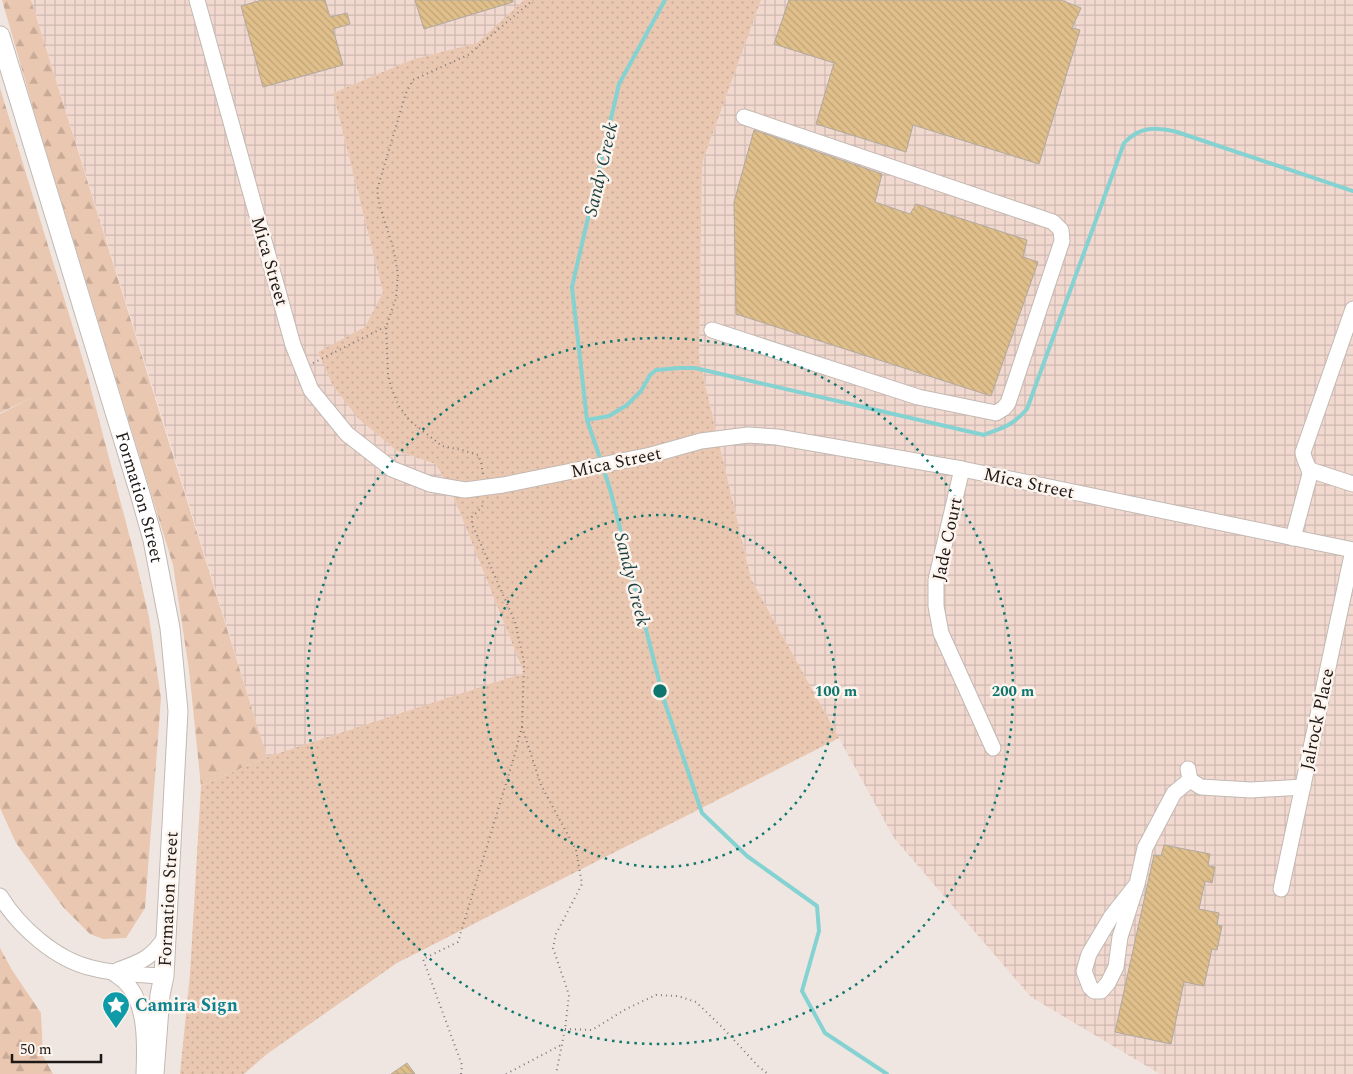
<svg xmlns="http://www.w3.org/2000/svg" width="1353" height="1074" font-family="Spectral,serif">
<defs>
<pattern id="industrial-grid" width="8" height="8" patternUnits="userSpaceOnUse" patternTransform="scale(1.25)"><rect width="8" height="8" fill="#f2d9d0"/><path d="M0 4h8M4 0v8" fill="none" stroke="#cfbab2"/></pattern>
<pattern id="forest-firs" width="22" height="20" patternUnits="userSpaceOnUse" patternTransform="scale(1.25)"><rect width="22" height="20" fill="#eac7b0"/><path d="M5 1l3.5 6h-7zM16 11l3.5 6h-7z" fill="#c8aa97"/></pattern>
<pattern id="park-dots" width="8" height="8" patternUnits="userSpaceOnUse" patternTransform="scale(1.25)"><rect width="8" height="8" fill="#eac7b0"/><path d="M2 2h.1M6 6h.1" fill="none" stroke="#c8aa97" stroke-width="1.8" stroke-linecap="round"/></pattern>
<pattern id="building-back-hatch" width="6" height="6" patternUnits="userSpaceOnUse" patternTransform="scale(1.25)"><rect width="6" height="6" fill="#e0bf8b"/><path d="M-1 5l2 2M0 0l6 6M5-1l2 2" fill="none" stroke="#c0a477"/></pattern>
</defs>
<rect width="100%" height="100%" fill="#f0e6e1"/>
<!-- industrial -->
<g fill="url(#industrial-grid)">
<polygon points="31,0 524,0 478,43 411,60 333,93 383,292 365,327 319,352 397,451 436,464 455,500 524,673 401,715 267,757 167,433"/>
<polygon points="761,0 1353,0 1353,1074 1160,1074 1031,997 894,838 751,579 699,358 702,163"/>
</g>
<!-- forest -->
<g fill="url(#forest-firs)">
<polygon points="2,0 31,0 267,757 201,786 189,670 173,565 38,125"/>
<polygon points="0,88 86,370 135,557 149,617 161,698 145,908 126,938 103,939 90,934 63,907 16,843 0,808 0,414 35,396 0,413"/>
<polygon points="0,948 12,970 41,1013 43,1056 53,1074 0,1074"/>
</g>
<!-- park -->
<polygon fill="url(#park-dots)" points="524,0 761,0 702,163 699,358 751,579 839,738 397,963 267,1054 244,1074 180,1074 190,974 201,786 267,757 524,673 455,500 436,464 397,451 358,418 333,386 318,352 365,327 383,292 333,93 411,60 477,43"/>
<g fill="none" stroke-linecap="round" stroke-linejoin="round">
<!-- stream -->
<g stroke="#84d2d2" stroke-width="4">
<path d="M587,420l22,-4 18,-11 14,-14 9,-16 6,-5 23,-2h16l289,67c20,-8 28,-9 43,-26l97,-266c16,-17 31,-16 53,-11l176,59"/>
<polyline points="601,461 587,420 572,287 619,84 665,0"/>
<polyline points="603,468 610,489 664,700 702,813 747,856 817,906 819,931 802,991 825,1033 887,1074"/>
</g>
</g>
<!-- building -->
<g fill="url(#building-back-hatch)" stroke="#afa9a1">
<polygon points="262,0 325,0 330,17 347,13 350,24 333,29 343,65 263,87 241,6"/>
<polygon points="415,0 513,0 513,2 424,29"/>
<polygon points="789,0 1061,0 1081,8 1072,28 1080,30 1039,164 913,125 906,152 816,124 834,63 774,44"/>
<polygon points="754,130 882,174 875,202 910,214 916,204 1027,240 1023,257 1038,262 991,396 736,314 734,202"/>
<polygon points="1164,845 1210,854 1208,866 1215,867 1212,883 1205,881 1199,909 1219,913 1217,925 1222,926 1217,950 1212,949 1204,986 1184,982 1171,1044 1115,1032 1154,855 1161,856"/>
<polygon points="407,1063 415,1074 391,1074"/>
</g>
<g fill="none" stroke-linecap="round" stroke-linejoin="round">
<!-- minor casing -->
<g stroke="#c2b9b3" stroke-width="17">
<g id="minor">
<polyline points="197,0 293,345 311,390 347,434 392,469 430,484 465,490 503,485 651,455 701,441 748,435 777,437 962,469 1353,550 1281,889"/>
<polyline points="712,330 918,397 996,413 1004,408 1008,403 1062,241 1061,230 1053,222 744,117"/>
<polyline points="962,469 936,580 936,606 941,633 993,748"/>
<polyline points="1310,470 1353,484"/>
<path d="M1293,538l17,-64c-1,-8 -7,-15 -7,-22l50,-143"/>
<polyline points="1188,769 1190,780 1201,787 1251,790 1303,787"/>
<polyline points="1137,884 1111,917 1089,954 1084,971 1090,987 1094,991 1101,991 1108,983 1116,967 1120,937 1137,884 1145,848 1174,793 1190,780"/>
<path d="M0,896c19,31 56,64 92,72 23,6 48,7 72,8"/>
<path d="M118,970c23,-8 34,-12 48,-34"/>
<path d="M112,972c5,4 11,7 15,12 20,21 18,63 17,90"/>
</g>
</g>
<!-- major casing -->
<g stroke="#c2b9b3" stroke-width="21">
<g id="major">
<path id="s1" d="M0,36l141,461 12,43 17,88 8,83 -14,265 -4,19 -6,79"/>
</g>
</g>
<!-- path -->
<g stroke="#817a77" stroke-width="2" stroke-dasharray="1 4" stroke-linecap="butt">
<polyline points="313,363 385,327"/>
<polyline points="483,474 481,462 478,455 462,450 442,446 409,420 399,406 391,387 388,374 386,327 396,298 398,274 393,247 380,207 377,190 406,93 413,80 468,55 533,0"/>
<polyline points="522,727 541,785 576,850 582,884 556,934 553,948 569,995 565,1029 556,1074"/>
<polyline points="565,1029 592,1030 626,1009 656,995 678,996 696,1002 723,1028 758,1066 768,1074"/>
<polyline points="461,1074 462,1065 423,959 458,942 514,757 522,727 524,662 515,622 472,524 472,517 482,507 483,501"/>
<polyline points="506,1074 561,1045"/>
</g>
<!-- minor -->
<use href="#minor" stroke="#fff" stroke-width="15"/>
<!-- major -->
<use href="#major" stroke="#fff" stroke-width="19"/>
</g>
<!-- distance rings -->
<g fill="none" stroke="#0f766e" stroke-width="2.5" stroke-dasharray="2.5 5">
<circle cx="660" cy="691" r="176"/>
<circle cx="660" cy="691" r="353"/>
</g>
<!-- icons -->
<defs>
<g id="sight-pin" transform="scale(1.4375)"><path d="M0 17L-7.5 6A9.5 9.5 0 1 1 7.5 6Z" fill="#0f9aa8" stroke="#fdf4ee"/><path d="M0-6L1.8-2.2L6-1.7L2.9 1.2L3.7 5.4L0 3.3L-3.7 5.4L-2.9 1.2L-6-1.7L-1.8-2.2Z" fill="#fff"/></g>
</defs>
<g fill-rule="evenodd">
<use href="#sight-pin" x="116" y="1005"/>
</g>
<g text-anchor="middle" stroke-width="5" stroke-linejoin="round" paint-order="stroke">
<!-- street labels -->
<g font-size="18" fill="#1d1917" stroke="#fdf4ee">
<text transform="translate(270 261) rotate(74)" y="6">Mica Street</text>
<text transform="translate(616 462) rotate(-12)" y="6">Mica Street</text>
<text transform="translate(1029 483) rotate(12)" y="6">Mica Street</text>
<text dy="6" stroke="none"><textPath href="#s1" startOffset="482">Formation Street</textPath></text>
<text transform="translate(947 539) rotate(-78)" y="6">Jade Court</text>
<text transform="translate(1317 719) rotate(-78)" y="6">Jalrock Place</text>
<text transform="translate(168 899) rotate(-87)" y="6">Formation Street</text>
</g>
<!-- culture labels -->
<g font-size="18" font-weight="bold" fill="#0d838f" stroke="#fdf4ee" text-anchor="start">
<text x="135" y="1011">Camira Sign</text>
</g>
<!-- water labels -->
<g font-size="19" font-style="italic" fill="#193f3f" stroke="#fdf4ee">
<text transform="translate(600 169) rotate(-77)" y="7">Sandy Creek</text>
<text transform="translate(633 579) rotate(76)" y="7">Sandy Creek</text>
</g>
</g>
<circle cx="660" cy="691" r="8" fill="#0f766e" stroke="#fdf4ee" stroke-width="2.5"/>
<g font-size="15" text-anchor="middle" font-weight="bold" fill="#0f766e" stroke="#fdf4ee" stroke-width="5" stroke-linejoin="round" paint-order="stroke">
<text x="836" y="696">100 m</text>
<text x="1013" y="696">200 m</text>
</g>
<!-- scale -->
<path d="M12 1054v8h89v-8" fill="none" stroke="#1d1917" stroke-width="2.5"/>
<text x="20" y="1054" font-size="15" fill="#1d1917" stroke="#fdf4ee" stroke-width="4" paint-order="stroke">50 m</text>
</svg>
